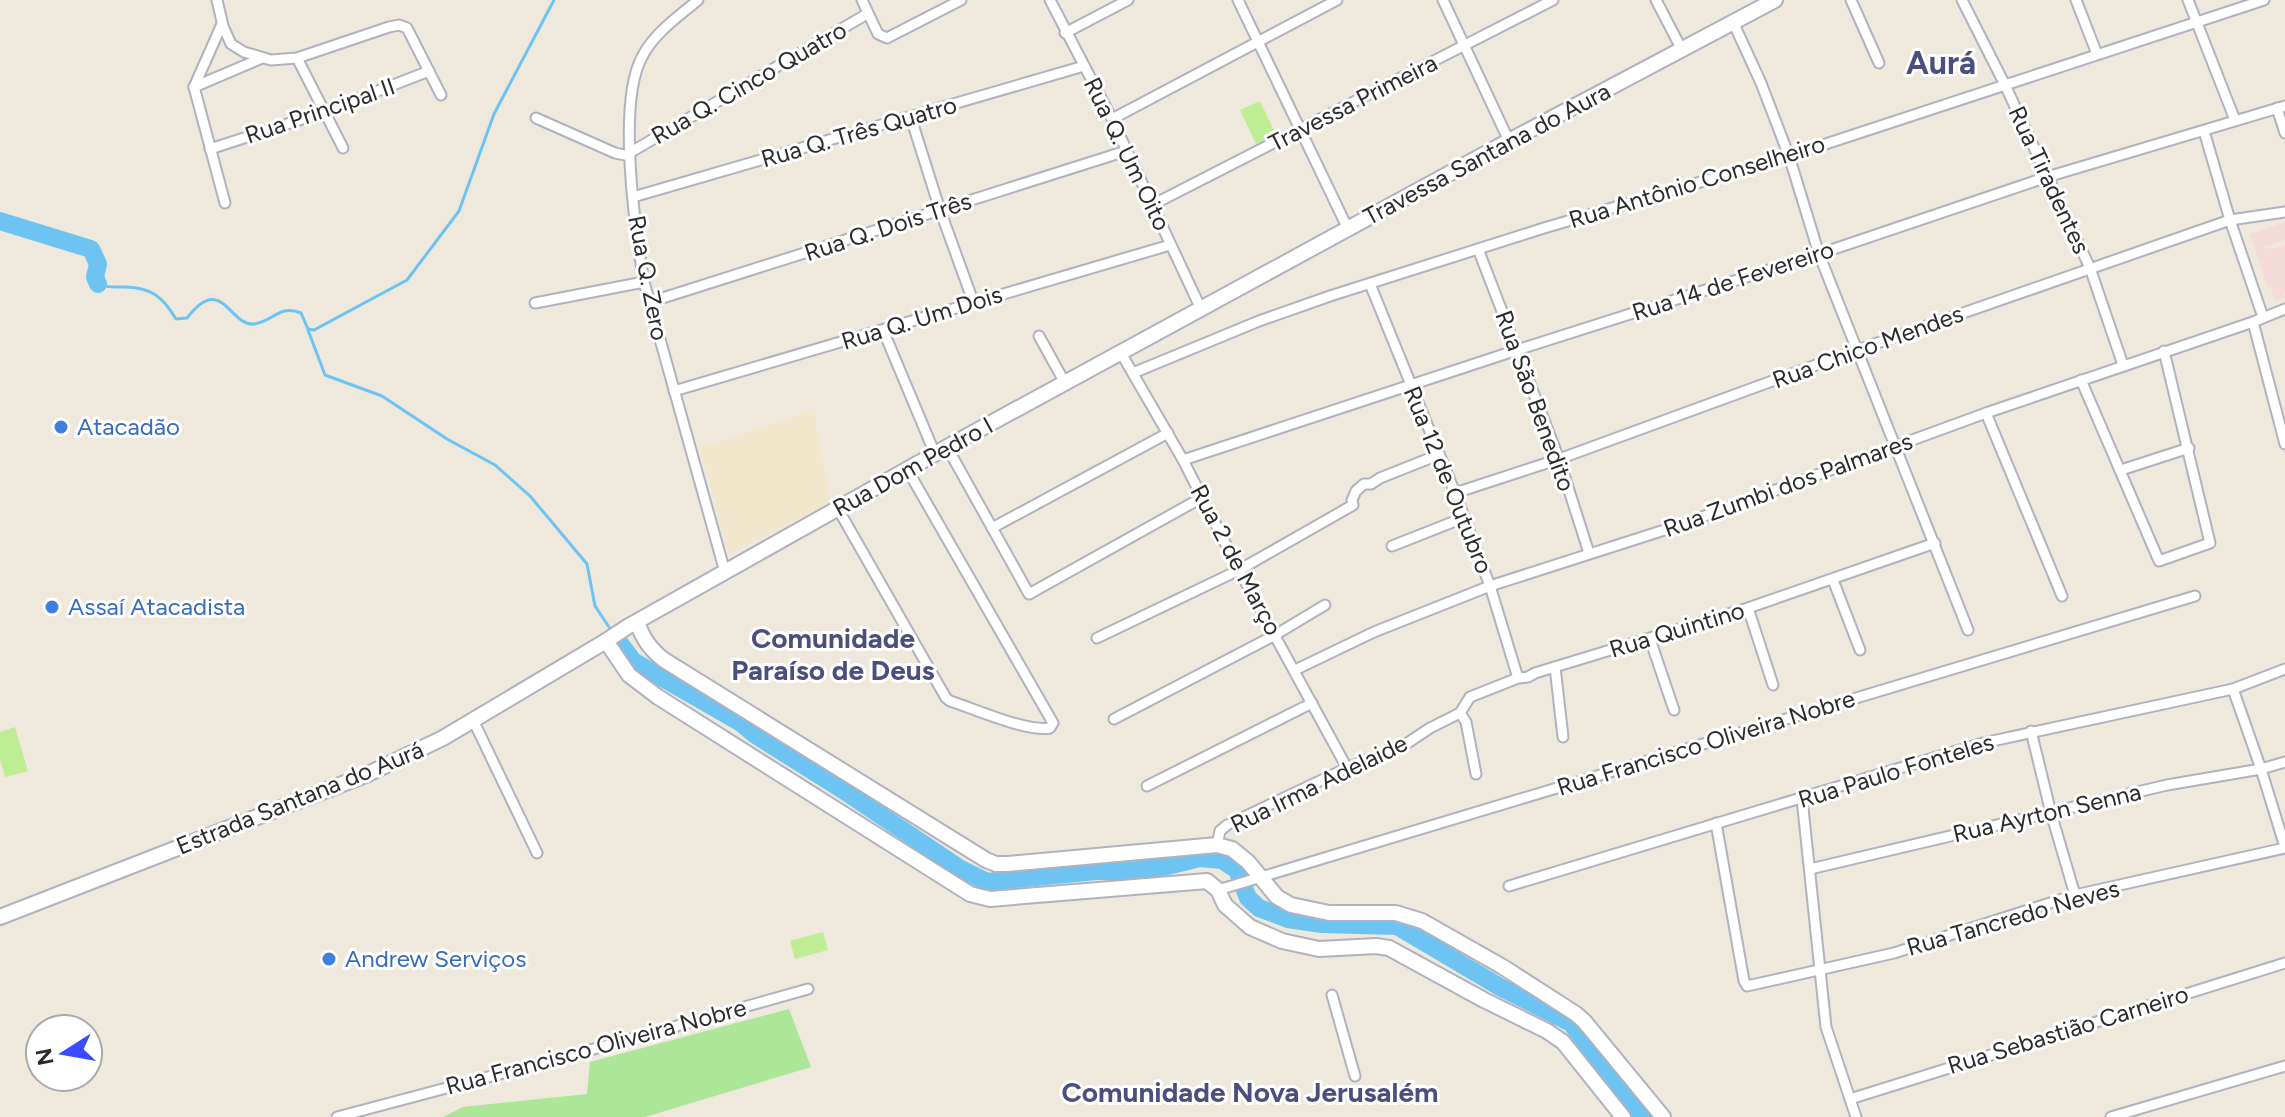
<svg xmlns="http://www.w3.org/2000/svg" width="2285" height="1117" font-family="Figtree,sans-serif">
<rect width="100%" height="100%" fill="#eee8dd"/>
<!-- education -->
<polygon fill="#f0e7cc" points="813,410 831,504 729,553 700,448"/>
<!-- medical -->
<polygon fill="#f4dbda" points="2285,222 2285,240 2264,247 2267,250 2268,248 2272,247 2273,249 2285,245 2285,291 2283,292 2285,298 2275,301 2271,288 2268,288 2250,234"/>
<!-- green -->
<polygon fill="#ace698" points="789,1009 811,1067 645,1117 443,1117 463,1107 587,1094 590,1062"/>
<!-- pitch -->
<g fill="#bfed94">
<polygon points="1260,101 1276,135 1256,144 1240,110"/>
<polygon points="15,727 28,771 5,777 0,759 0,732"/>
<polygon points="823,932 828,950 795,959 790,941"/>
</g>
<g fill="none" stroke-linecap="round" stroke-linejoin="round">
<!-- stream -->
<g stroke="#6dc4f3" stroke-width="3">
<path d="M98,284c9,4 16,3 26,3 27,0 39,10 52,32l11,-1c35,-46 42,8 67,6 19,-2 25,-20 47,-11l7,16 6,1 93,-50 52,-69 35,-97 60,-114"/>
<polyline points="308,330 325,375 382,396 447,439 495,465 530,496 587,564 595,606 611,630"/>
</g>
<!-- river -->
<g stroke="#6dc4f3" stroke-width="18">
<polyline points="0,221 91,249 98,264 95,277 98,284"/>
<polyline points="615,637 633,661 741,723 754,734 846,792 959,868 987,882 1096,871 1130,871 1163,867 1200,858 1222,860 1237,870 1248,898 1259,908 1288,919 1322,924 1397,926 1500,987 1571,1023 1643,1117"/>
</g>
<!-- street casing -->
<g stroke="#b1b2bf" stroke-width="13">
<g id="street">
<polyline points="217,0 223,26 231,44 244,52 271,60 297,58 389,27 399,25 407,28 441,95"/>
<path d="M698,0c-20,17 -44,33 -56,57 -25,46 -7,172 2,225l81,290"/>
<polyline points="862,0 878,34 887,38 961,0"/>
<polyline points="1050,0 1112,119 1201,309"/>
<polyline points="1238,0 1348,229"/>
<polyline points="1443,0 1509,141"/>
<polyline points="1656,0 1682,50"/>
<polyline points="1851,0 1879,63"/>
<polyline points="1962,0 2005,85 2090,268 2123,365"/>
<polyline points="2076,0 2097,54"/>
<polyline points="2188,0 2235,120"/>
<polyline points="1733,22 1761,83 1789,156 1819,254 1968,630"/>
<polyline points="1065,33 1128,0"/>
<polyline points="297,58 343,148"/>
<polyline points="194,87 225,203"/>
<polyline points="194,87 262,58"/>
<polyline points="194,87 222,24"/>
<polyline points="2277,108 2285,133"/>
<polyline points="536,118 615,153 630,156"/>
<polyline points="911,118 940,210 973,301"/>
<polyline points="1112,119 1337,0"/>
<polyline points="2204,131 2230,220 2263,317"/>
<polyline points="210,149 324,112 429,71"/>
<polyline points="631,152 867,14"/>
<polyline points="633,197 1084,66"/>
<polyline points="1152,205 1553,0"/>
<polyline points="1478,249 1559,459 1589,553"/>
<polyline points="1370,284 1455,493 1490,586 1518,678"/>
<polyline points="650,302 1126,151"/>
<polyline points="535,303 644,282"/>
<polyline points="2253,322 2285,444"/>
<polyline points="883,330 935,454"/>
<polyline points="1039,336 1065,383"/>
<polyline points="1121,353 1183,460 1239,570 1347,768"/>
<polyline points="1133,373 1259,321 1330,296 1544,228 1789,156 2264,0"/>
<polyline points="2081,380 2159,561 2210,543 2164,351"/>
<polyline points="674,391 1170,245"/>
<polyline points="1986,413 2062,596"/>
<polyline points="947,447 1029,594 1203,497"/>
<polyline points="1183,460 1517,350 1819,254 2047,177 2285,106"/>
<polyline points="2121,470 2189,448"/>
<polyline points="1455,493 1559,459 1857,350 2230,220 2285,212"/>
<path d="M838,509l108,189 4,3c25,8 76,31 100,27l3,-5 -146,-254"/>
<polyline points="992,528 1168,433"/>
<polyline points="1392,546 1463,518"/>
<polyline points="1833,580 1860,650"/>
<polyline points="1748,608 1773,685"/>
<polyline points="1097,638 1239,570 1353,505 1352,500 1356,491 1364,484 1371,484 1380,478 1438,455"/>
<polyline points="1650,639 1674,710"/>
<polyline points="1555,667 1563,737"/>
<polyline points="1295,670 1374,632 1490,586 1680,525 1986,413 2253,322 2285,309"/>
<polyline points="2233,689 2261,769 2285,847"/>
<polyline points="1460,713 1466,722 1476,774"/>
<polyline points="1114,719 1275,635 1325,605"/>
<polyline points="473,720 537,853"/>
<polyline points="2031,731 2051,813 2075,895"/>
<polyline points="1147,786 1312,703"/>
<polyline points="1802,799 1826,1027 1856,1117"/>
<polyline points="1716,823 1744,981 1747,986 1894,953 2075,895 2285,848"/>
<polyline points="1217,845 1220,831 1227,825 1347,768 1406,744 1430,728 1460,713 1470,697 1518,678 1528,677 1535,673 1748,608 1935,543"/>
<polyline points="1810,869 2167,785 2261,769 2285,762"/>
<polyline points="1509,886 1983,743 2233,689 2285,669"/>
<polyline points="1218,890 2195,596"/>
<polyline points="1332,995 1355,1076"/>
<polyline points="1850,1099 2285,963"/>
<polyline points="337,1117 620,1042 808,989"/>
<polyline points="2111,1117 2285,1066"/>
</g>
</g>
<!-- secondary casing -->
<g stroke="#b1b2bf" stroke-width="18">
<g id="secondary">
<path d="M637,622c6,17 13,27 27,38l322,200 10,4h12l209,-19 15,4 16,13 29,35 14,8 38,8h67l26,8 81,46 73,47 8,7 79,96"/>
<polyline points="606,641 629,675 658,697 970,894 990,899 1207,881 1218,890 1225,905 1250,927 1282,941 1319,949 1376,946 1389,948 1484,1000 1547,1031 1563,1042 1623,1117"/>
<polyline points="0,917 368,774 443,738 606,641 627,627 947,447 1509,141 1775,0"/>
</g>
</g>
<!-- street -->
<use href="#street" stroke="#fff" stroke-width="9"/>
<!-- secondary -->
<use href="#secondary" stroke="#fff" stroke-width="14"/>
</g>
<!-- markers -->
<g fill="#3f7fe0" stroke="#fff" stroke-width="3">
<circle cx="61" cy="427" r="8"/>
<circle cx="52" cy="607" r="8"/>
<circle cx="329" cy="959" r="8"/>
</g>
<g text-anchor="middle" stroke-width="6" stroke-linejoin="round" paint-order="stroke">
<!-- street labels -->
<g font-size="24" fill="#2b2b2b" stroke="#fff">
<text transform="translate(749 83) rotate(-30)" y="8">Rua Q. Cinco Quatro</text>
<text transform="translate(1353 103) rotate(-27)" y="8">Travessa Primeira</text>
<text transform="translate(320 111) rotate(-19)" y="8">Rua Principal II</text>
<text transform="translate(859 132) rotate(-16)" y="8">Rua Q. Três Quatro</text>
<text transform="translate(1127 154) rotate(64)" y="8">Rua Q. Um Oito</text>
<text transform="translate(1487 154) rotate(-28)" y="8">Travessa Santana do Aura</text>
<text transform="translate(2049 180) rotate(65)" y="8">Rua Tiradentes</text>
<text transform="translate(1697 182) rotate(-17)" y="8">Rua Antônio Conselheiro</text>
<text transform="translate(888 227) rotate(-18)" y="8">Rua Q. Dois Três</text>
<text transform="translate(648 278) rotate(79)" y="8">Rua Q. Zero</text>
<text transform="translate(1733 281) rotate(-18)" y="8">Rua 14 de Fevereiro</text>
<text transform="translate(922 318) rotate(-17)" y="8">Rua Q. Um Dois</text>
<text transform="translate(1868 347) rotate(-20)" y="8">Rua Chico Mendes</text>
<text transform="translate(1535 401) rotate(70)" y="8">Rua São Benedito</text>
<text transform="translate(913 467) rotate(-29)" y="8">Rua Dom Pedro I</text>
<text transform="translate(1448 480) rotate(68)" y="8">Rua 12 de Outubro</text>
<text transform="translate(1788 485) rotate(-20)" y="8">Rua Zumbi dos Palmares</text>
<text transform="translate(1236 560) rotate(62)" y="8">Rua 2 de Março</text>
<text transform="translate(1677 630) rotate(-17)" y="8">Rua Quintino</text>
<text transform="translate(1706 743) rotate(-17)" y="8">Rua Francisco Oliveira Nobre</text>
<text transform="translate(1896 771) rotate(-17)" y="8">Rua Paulo Fonteles</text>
<text transform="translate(1319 784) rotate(-26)" y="8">Rua Irma Adelaide</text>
<text transform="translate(300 798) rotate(-22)" y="8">Estrada Santana do Aurá</text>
<text transform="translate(2047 813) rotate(-13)" y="8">Rua Ayrton Senna</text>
<text transform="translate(2013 918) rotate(-16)" y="8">Rua Tancredo Neves</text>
<text transform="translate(2068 1030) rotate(-17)" y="8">Rua Sebastião Carneiro</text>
<text transform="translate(596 1047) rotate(-15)" y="8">Rua Francisco Oliveira Nobre</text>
</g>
<!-- shop labels -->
<g font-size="24" fill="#366cbe" stroke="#fff" text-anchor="start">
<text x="77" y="435">Atacadão</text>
<text x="68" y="615">Assaí Atacadista</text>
<text x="345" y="967">Andrew Serviços</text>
</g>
<!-- quarter labels -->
<g font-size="28" font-weight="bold" fill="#4a4f7e" stroke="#fff">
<text x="833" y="648">Comunidade<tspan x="833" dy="32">Paraíso de Deus</tspan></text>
<text x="1250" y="1102">Comunidade Nova Jerusalém</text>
</g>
<!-- district labels -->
<g font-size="32" font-weight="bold" fill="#4a4f7e" stroke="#fff">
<text x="1941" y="74">Aurá</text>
</g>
</g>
<!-- north arrow -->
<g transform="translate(64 1053) rotate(259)"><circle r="38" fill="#ffffff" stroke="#aaaaaa" stroke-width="2"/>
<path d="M0-6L14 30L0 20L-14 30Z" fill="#394dff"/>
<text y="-12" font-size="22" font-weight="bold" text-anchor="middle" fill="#2b2b2b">N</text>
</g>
</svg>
